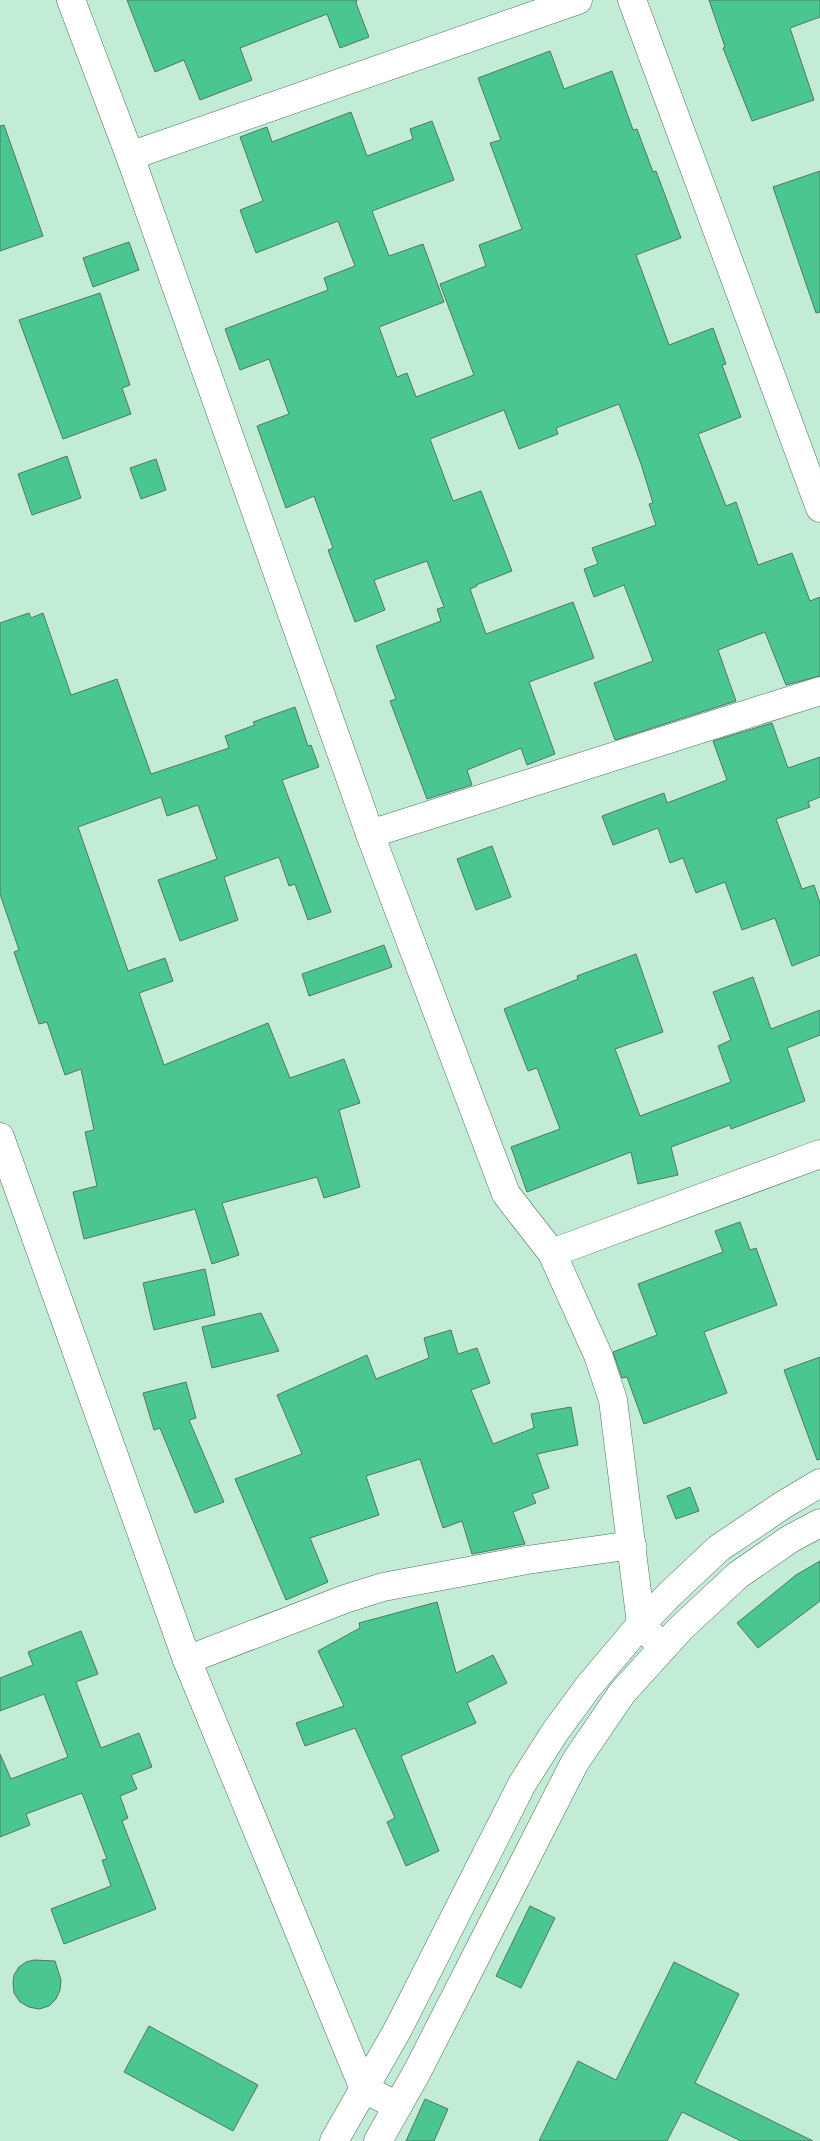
<svg xmlns="http://www.w3.org/2000/svg" width="820" height="2141" font-family="'Work Sans',sans-serif">
<rect width="100%" height="100%" fill="#c3ecd6"/>
<!-- building -->
<g fill="#4ac791" stroke="#517764">
<polygon points="127,0 357,0 356,3 369,37 340,48 327,14 240,48 252,80 200,100 184,60 155,72"/>
<polygon points="709,0 820,0 820,17 790,28 814,100 752,121 723,48 725,47"/>
<polygon points="550,51 564,89 612,71 633,130 637,129 653,172 656,171 681,238 636,255 669,345 713,328 726,364 722,365 741,417 698,434 726,506 736,502 758,565 792,553 810,601 820,597 820,676 786,685 765,632 718,650 736,701 615,740 594,683 653,661 624,585 594,597 584,569 598,564 592,548 656,525 649,504 653,503 641,464 619,404 556,428 558,434 519,449 504,410 430,439 453,501 481,491 512,571 476,585 477,586 470,589 486,634 573,602 594,658 529,682 555,754 527,765 521,748 467,770 472,785 427,799 390,701 396,699 376,646 441,621 437,609 444,607 427,561 374,580 385,610 355,622 328,550 333,548 314,496 286,508 257,426 289,414 269,359 240,370 225,329 328,290 324,278 355,266 338,221 256,253 240,210 263,201 240,137 267,127 272,142 351,112 367,156 413,139 410,129 432,121 454,180 372,211 389,256 423,244 444,302 379,327 397,377 407,373 416,397 474,375 440,284 486,266 479,245 522,229 490,143 501,140 478,78"/>
<polygon points="4,125 43,236 0,251 0,126"/>
<polygon points="820,171 820,312 816,313 773,187"/>
<polygon points="129,242 139,270 93,287 83,258"/>
<polygon points="100,293 130,385 122,388 131,414 63,439 19,320"/>
<polygon points="67,456 81,498 32,515 18,474"/>
<polygon points="156,459 166,490 141,499 130,468"/>
<polygon points="29,613 31,618 43,613 71,695 117,679 151,774 229,748 225,736 255,725 253,722 295,707 308,746 311,745 319,767 282,780 331,912 308,920 295,884 289,886 279,857 224,877 238,920 180,941 158,880 217,859 198,805 167,816 161,797 78,827 128,971 165,958 173,981 139,993 164,1065 268,1023 290,1078 344,1059 360,1103 339,1110 360,1187 324,1198 317,1177 222,1203 239,1255 212,1264 195,1209 84,1239 73,1192 97,1186 85,1132 94,1130 81,1069 65,1075 47,1022 39,1024 14,952 19,950 0,894 0,623"/>
<polygon points="772,723 788,768 820,757 820,797 808,802 810,807 776,819 802,889 814,885 820,903 820,955 792,966 775,918 742,930 725,882 696,893 683,858 670,863 658,828 613,845 602,816 664,793 667,803 727,780 713,741"/>
<polygon points="492,846 511,897 476,910 457,859"/>
<polygon points="384,945 392,967 309,996 302,974"/>
<polygon points="636,954 663,1032 615,1049 640,1116 731,1082 718,1046 731,1040 713,992 753,977 771,1029 820,1010 820,1035 787,1048 805,1101 731,1129 730,1125 671,1147 678,1175 638,1184 631,1152 527,1192 511,1147 560,1129 537,1068 528,1071 504,1009 578,979 577,976"/>
<polygon points="740,1222 750,1250 756,1248 777,1305 704,1332 727,1393 644,1424 627,1377 622,1378 613,1352 657,1335 638,1284 723,1252 715,1231"/>
<polygon points="205,1269 215,1315 154,1330 143,1283"/>
<polygon points="261,1313 279,1351 212,1368 202,1327"/>
<polygon points="451,1330 458,1354 477,1348 490,1383 471,1390 493,1444 534,1428 531,1414 571,1407 578,1445 537,1454 549,1488 532,1494 536,1503 513,1512 525,1544 472,1554 462,1521 443,1528 420,1459 366,1476 379,1515 310,1538 328,1582 286,1600 235,1479 302,1454 277,1395 367,1355 376,1379 429,1358 424,1338"/>
<polygon points="820,1357 820,1459 817,1460 784,1370"/>
<polygon points="186,1382 196,1418 189,1420 224,1502 195,1513 160,1428 154,1430 143,1393"/>
<polygon points="690,1487 699,1511 676,1519 667,1496"/>
<polygon points="820,1561 820,1601 758,1648 737,1623 796,1575"/>
<polygon points="437,1602 456,1673 493,1655 507,1683 467,1703 476,1723 401,1756 439,1851 406,1866 387,1822 395,1818 355,1728 305,1746 296,1723 344,1706 318,1651 360,1628 359,1623"/>
<polygon points="81,1631 98,1674 76,1682 101,1748 139,1733 152,1767 131,1775 137,1789 120,1796 128,1818 122,1821 156,1909 64,1944 51,1909 111,1886 102,1860 107,1859 82,1793 26,1814 30,1825 0,1837 0,1754 11,1779 68,1757 44,1694 0,1711 0,1678 33,1665 28,1652"/>
<polygon points="530,1906 555,1918 521,1988 496,1976"/>
<polygon points="34,1960 55,1961 61,1980 60,1990 56,1999 49,2006 39,2009 29,2007 20,2002 14,1993 13,1983 14,1975 19,1967 26,1962"/>
<polygon points="674,1962 739,1994 695,2083 813,2141 741,2141 682,2112 667,2141 539,2141 578,2061 616,2080"/>
<polygon points="149,2026 258,2085 233,2131 124,2072"/>
<polygon points="425,2099 448,2109 434,2141 406,2141"/>
</g>
<g fill="none" stroke-linecap="round" stroke-linejoin="round">
<!-- minor casing -->
<g stroke="#4a705d" stroke-width="29">
<g id="minor">
<polyline points="71,0 130,156 370,834 506,1194 552,1253 598,1355 613,1400 641,1624 663,1648"/>
<polyline points="632,0 820,508"/>
<polyline points="130,156 578,0"/>
<polyline points="370,834 820,691"/>
<polyline points="0,1137 187,1660 364,2089 398,2106"/>
<polyline points="552,1253 820,1154"/>
<polyline points="187,1660 345,1599 383,1587 527,1560 632,1545"/>
<polyline points="334,2141 397,2031 522,1784 555,1732 588,1687 641,1624 669,1595 719,1548 783,1505 820,1483"/>
<polyline points="378,2141 417,2072 575,1762 622,1693 680,1629 738,1575 790,1539 820,1523"/>
</g>
</g>
<!-- minor -->
<use href="#minor" stroke="#fff" stroke-width="28"/>
</g>
</svg>
